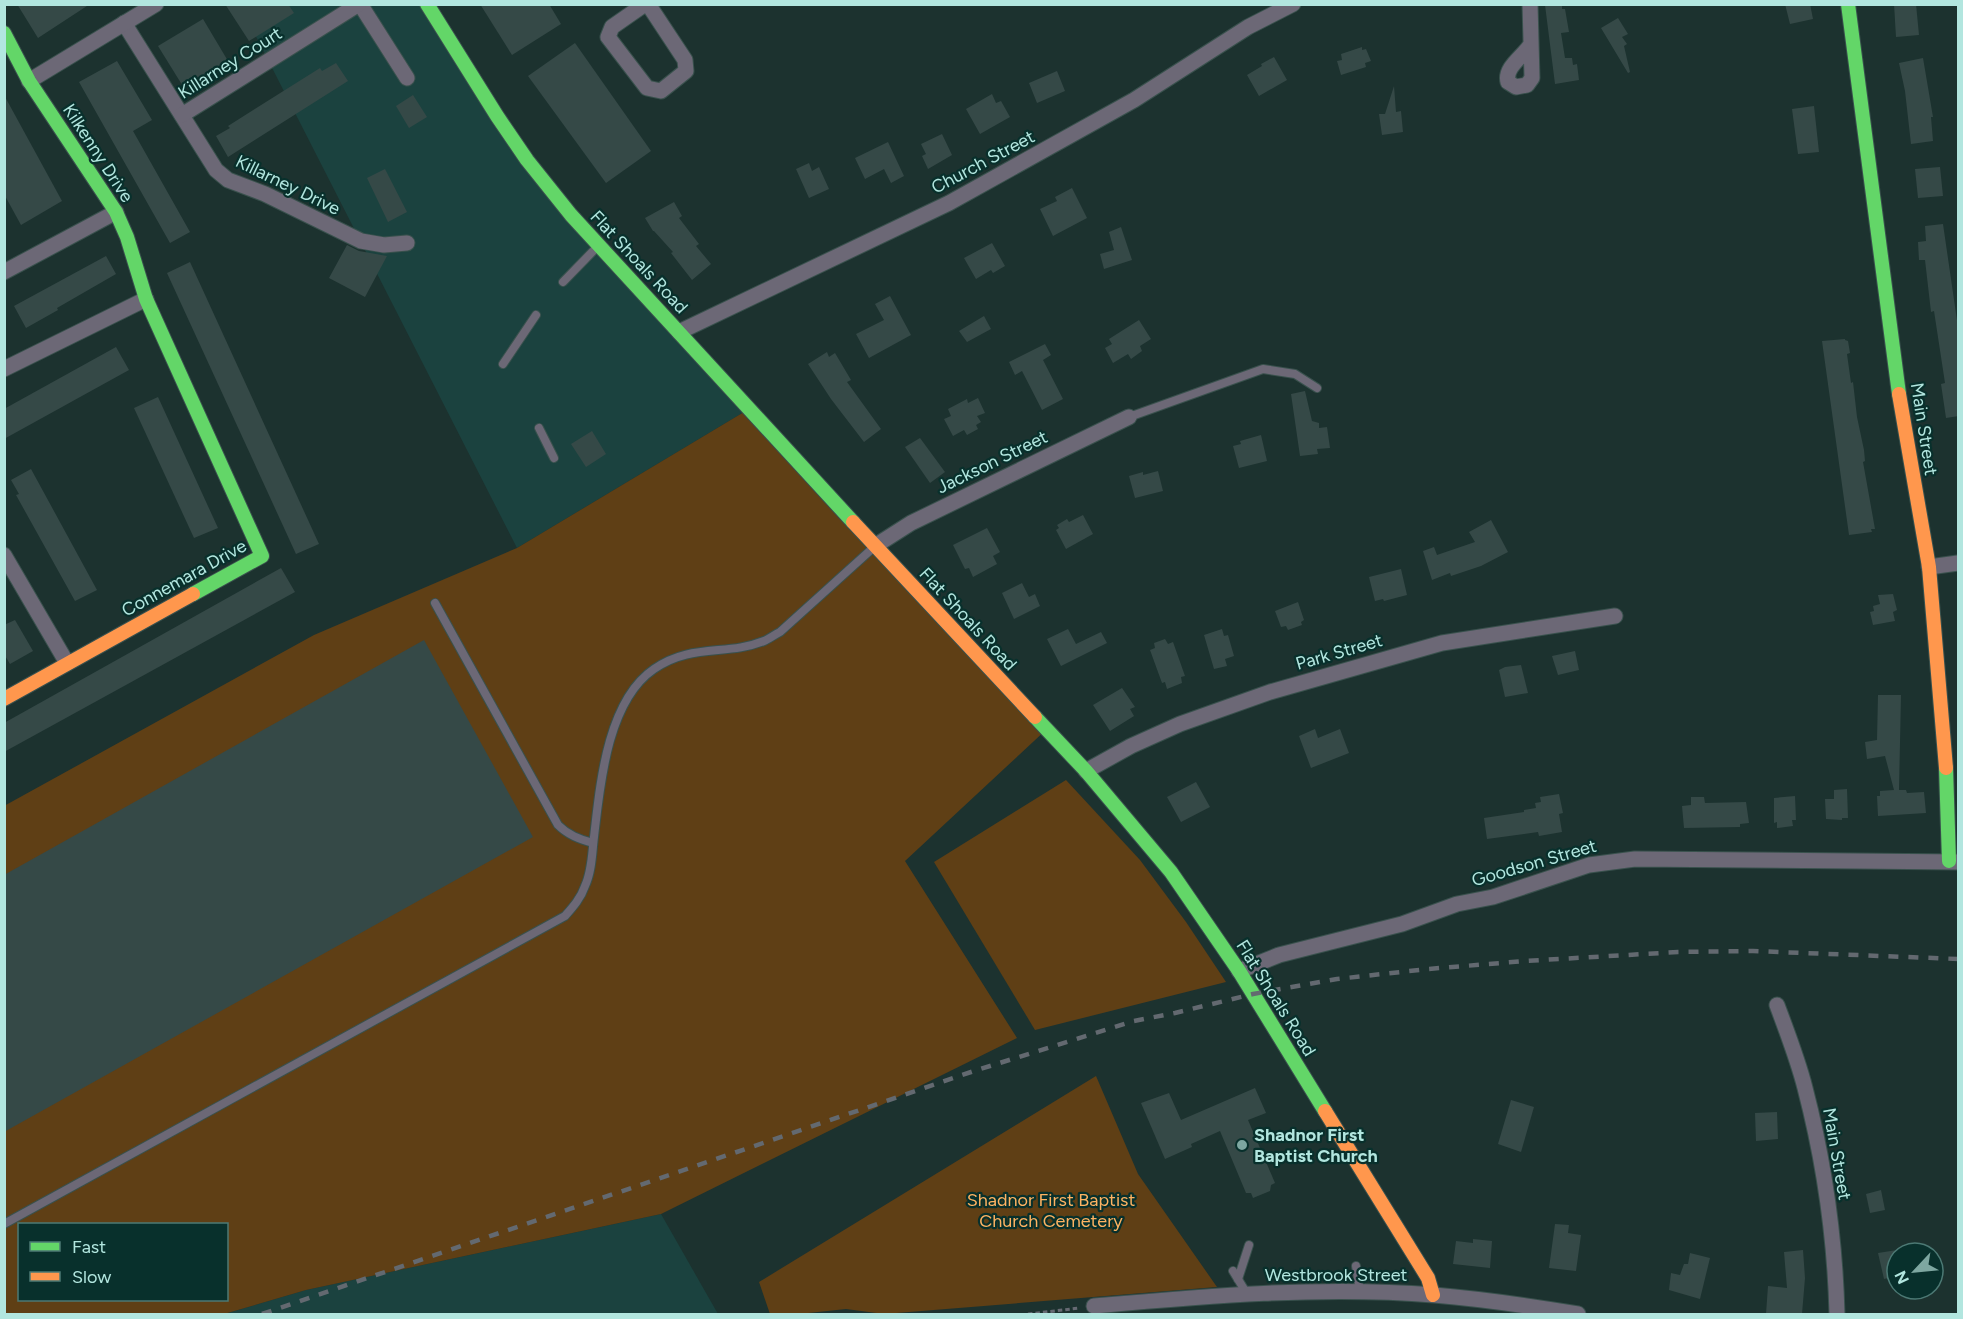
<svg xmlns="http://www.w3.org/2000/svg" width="1963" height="1319" font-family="Figtree,sans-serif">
<rect width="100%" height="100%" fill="#1c322f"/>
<!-- built -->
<g fill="#1b423f">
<polygon points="240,5 426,5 524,164 744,412 517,548"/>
<polygon points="661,1214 718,1314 224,1314 306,1290"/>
</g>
<!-- green -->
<g fill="#5f3f15" fill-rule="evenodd">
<path d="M744,412l304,316 -143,133 112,177 -356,176 -355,76 -82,24h-219l-1,-508 310,-171 203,-87zM20,1224h206v76h-206z"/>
<polygon points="1066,780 1140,860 1186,922 1226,982 1035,1030 934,862"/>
<polygon points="1096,1076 1138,1174 1217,1287 884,1314 846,1309 799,1314 770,1314 759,1282"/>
</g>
<!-- building -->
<g fill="#354947">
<polygon points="17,4 90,4 38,38"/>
<polygon points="225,4 288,4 294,13 249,41"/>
<polygon points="480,4 549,4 561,24 512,55"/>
<polygon points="1785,4 1810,4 1813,19 1790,24"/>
<polygon points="1894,4 1916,4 1919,35 1896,37"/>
<polygon points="1545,5 1562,5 1562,9 1565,9 1569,32 1561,33 1565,58 1572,58 1573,65 1577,64 1579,80 1555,84"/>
<polygon points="1618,18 1628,34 1622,37 1627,44 1624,46 1630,72 1628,73 1601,28"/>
<polygon points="203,19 228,61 184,88 158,46"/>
<polygon points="575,43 651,151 606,183 528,76"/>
<polygon points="1362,47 1362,50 1366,49 1371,61 1365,63 1366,67 1341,75 1337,61 1342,60 1341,54"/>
<polygon points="1274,57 1287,80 1259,96 1247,75 1262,66 1261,64"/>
<polygon points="1923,58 1933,117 1931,117 1933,141 1911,144 1905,91 1899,63"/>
<polygon points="117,61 152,120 133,131 190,232 170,243 79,82"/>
<polygon points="336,63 348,81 228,157 216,136 230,128 228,126 320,68 322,71"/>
<polygon points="1057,71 1065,91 1037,103 1029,83"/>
<polygon points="1394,86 1396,112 1401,111 1403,132 1382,135 1379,114 1385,114"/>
<polygon points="992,94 996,103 1001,101 1010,117 980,134 966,109"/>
<polygon points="4,95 62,201 21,225 4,194"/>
<polygon points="413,95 427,117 409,128 396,106"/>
<polygon points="1814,106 1819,152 1798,154 1792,109"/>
<polygon points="942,134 952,155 928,169 922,156 926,154 921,144"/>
<polygon points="888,142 904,176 891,183 884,169 865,179 855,158"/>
<polygon points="809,163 812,171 819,167 829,189 809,198 796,169"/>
<polygon points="1940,167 1943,196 1918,198 1915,169"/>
<polygon points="385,169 407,212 388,222 367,178"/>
<polygon points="1072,188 1087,218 1053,236 1040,209 1057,201 1055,197"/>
<polygon points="674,202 682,216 679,218 699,244 696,246 711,264 692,280 671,253 673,252 654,231 653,231 645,218"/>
<polygon points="1943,224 1959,334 1959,416 1946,418 1941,384 1945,383 1934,311 1931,312 1925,260 1919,260 1918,242 1926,241 1925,226"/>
<polygon points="1121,227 1132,260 1104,269 1100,254 1114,250 1109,232"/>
<polygon points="992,243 1005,266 993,273 991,270 976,279 964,258"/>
<polygon points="347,245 359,251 387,256 365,297 329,278"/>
<polygon points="106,256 116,274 57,308 58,310 26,328 14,306"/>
<polygon points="190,262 319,544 296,554 167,273"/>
<polygon points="890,296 911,335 869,358 856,334 884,320 875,304"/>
<polygon points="984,316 991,329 967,342 959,331"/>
<polygon points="1139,320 1151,339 1140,346 1142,351 1131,359 1128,354 1113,363 1105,348 1112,344 1109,339"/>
<polygon points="1845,339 1845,340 1848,341 1850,353 1847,354 1851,383 1853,382 1857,417 1864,450 1865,461 1863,462 1875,529 1871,529 1872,532 1849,535 1822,341"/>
<polygon points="1045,344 1051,355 1043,360 1063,399 1042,410 1022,371 1015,375 1009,362"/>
<polygon points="116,347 129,370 4,439 4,409"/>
<polygon points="827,352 829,357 835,353 851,380 847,382 881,429 864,442 831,399 808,364"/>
<polygon points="1305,391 1312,421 1319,423 1319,428 1327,427 1330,448 1317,449 1318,454 1300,456 1291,394"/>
<polygon points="158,397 218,528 194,538 134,408"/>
<polygon points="978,398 985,413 977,416 981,422 976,425 978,429 967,435 964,430 953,436 944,419 951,416 948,409 967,399 968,403"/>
<polygon points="592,431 606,454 586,467 571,444"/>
<polygon points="1261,435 1267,461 1239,468 1233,446 1241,444 1240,441"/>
<polygon points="920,438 945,472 930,483 905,447"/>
<polygon points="31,469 97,590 75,601 16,495 19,494 11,480"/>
<polygon points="1158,471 1163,491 1135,498 1129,476 1143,472 1143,475"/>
<polygon points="1083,515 1093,534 1066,549 1056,530 1059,528 1057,525 1067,519 1069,522"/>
<polygon points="1491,520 1508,552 1481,566 1451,576 1450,573 1432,580 1423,551 1434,547 1437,555 1475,542 1469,532"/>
<polygon points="987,528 1000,552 993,556 997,564 973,577 969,568 965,569 953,545"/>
<polygon points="281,568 295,592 4,752 4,723"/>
<polygon points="1401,569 1407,595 1384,601 1383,599 1375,601 1369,577"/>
<polygon points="1022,583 1029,597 1035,594 1040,606 1014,619 1002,593"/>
<polygon points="1893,594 1897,610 1893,612 1895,621 1873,625 1870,612 1874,611 1873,606 1880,604 1878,595"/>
<polygon points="1298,602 1304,620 1301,622 1302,625 1288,630 1286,626 1281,627 1275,611"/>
<polygon points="15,620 33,651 10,664 4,654 4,625"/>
<polygon points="1068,629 1076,644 1101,632 1107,643 1061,666 1047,639"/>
<polygon points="1222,629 1224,636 1228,635 1234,656 1225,659 1227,666 1214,669 1204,635"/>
<polygon points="1165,639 1168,644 1173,642 1185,676 1181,677 1182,683 1167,689 1165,682 1162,683 1150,650 1155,648 1154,643"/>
<polygon points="424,640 533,837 4,1132 4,875"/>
<polygon points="1575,651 1579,670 1558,675 1552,656"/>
<polygon points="1521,665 1528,693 1505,697 1499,670 1505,667"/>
<polygon points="1122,688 1135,707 1130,709 1134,716 1110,731 1093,705"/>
<polygon points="1878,695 1901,695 1899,790 1906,790 1907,793 1924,792 1926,813 1878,816 1877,796 1880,796 1880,791 1894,790 1885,756 1867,759 1865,742 1877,740"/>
<polygon points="1315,729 1318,738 1340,729 1349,753 1311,768 1299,736"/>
<polygon points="1196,782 1210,807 1181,822 1167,797"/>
<polygon points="1847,789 1848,818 1842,818 1842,820 1826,819 1825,799 1834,799 1834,790"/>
<polygon points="1559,794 1563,813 1559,814 1562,832 1539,836 1538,832 1487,839 1484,818 1524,812 1524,810 1536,808 1535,803 1541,802 1540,797"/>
<polygon points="1795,796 1796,820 1792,820 1793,826 1777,828 1777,822 1774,823 1774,798"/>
<polygon points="1691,797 1704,797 1705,803 1746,802 1749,823 1740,824 1740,827 1684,828 1682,806 1691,805"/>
<polygon points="1255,1088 1266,1113 1248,1120 1275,1183 1271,1185 1270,1191 1253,1198 1251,1193 1246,1193 1220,1131 1191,1144 1192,1147 1165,1159 1141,1103 1169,1093 1181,1120"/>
<polygon points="1511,1100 1534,1107 1521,1152 1498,1144"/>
<polygon points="1777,1112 1778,1139 1756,1141 1755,1113"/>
<polygon points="1881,1190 1885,1210 1870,1213 1866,1194"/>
<polygon points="1555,1224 1569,1225 1568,1233 1581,1235 1576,1271 1549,1268"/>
<polygon points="1473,1239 1492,1241 1490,1268 1453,1264 1456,1241 1473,1243"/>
<polygon points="1803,1250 1805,1278 1802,1314 1766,1314 1768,1286 1787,1288 1784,1252"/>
<polygon points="1897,1250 1897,1276 1884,1279 1878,1253"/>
<polygon points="1690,1253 1710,1258 1700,1299 1669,1290 1671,1273 1680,1275 1684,1264 1688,1264"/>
</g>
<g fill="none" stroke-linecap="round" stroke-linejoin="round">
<!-- lane casing -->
<g stroke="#39514d" stroke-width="10">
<g id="lane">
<polyline points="563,282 598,246"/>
<polyline points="503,364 536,315"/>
<polyline points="1129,417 1263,369 1295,374 1317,388"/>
<polyline points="539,428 554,458"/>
<path d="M435,603l123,222c10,10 21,14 35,18"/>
<path d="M4,1224l561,-308c8,-9 16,-18 20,-30 7,-15 7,-33 9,-49 6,-52 13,-136 60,-168 37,-26 73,-13 110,-28 5,-2 10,-6 16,-9l93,-84"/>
<polyline points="1356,1266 1360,1292"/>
<polyline points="1233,1271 1247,1294"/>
<polyline points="1238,1279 1249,1245"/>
</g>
</g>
<!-- street casing -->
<g stroke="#39514d" stroke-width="17">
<g id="street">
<polyline points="360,4 407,78"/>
<polyline points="645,4 612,27 608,37 647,88 661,91 686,71 685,60 648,4"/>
<path d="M1530,4l2,74 -5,7 -11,2 -8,-5c-4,-15 16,-26 23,-38"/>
<polyline points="124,23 216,170 228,180 265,194 361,241 384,245 407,243"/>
<polyline points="29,81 156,4"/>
<polyline points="182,115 359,4"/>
<polyline points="4,272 116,212"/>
<polyline points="679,332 949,203 1134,100 1248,27 1293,4"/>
<polyline points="4,369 146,299"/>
<polyline points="875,546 911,523 1129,417"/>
<polyline points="4,555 67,663"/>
<polyline points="1929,567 1958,563"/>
<polyline points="1086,771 1131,746 1180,724 1270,692 1442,643 1615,616"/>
<polyline points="1239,971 1279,955 1402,924 1457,904 1493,897 1589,865 1635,859 1958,862"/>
<path d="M1777,1005c10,27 21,55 28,83 19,73 30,151 32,226"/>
<path d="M1094,1306c112,-10 227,-20 340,-11 48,4 96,11 144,19"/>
</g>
</g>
<!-- fast casing -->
<g stroke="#39514d" stroke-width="16">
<g id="fast">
<polyline points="427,4 497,116 527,160 571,215 853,522"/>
<polyline points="1848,4 1899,394"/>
<polyline points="4,33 29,81 116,212 127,237 146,299 262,556 193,594"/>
<polyline points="1035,717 1086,771 1171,872 1239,971 1325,1111"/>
<polyline points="1946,768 1949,861"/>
</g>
</g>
<!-- slow casing -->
<g stroke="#39514d" stroke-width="16">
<g id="slow">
<polyline points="1899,394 1929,567 1946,768"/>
<polyline points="853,522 1035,717"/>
<polyline points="4,699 193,594"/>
<polyline points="1325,1111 1428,1278 1433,1295"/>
</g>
</g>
<!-- path -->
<polyline stroke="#666a73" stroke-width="3" stroke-dasharray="4.5 3" stroke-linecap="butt" points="1028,1314 1080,1308"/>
<!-- lane -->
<use href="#lane" stroke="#6c6876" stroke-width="8"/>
<!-- street -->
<use href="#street" stroke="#6c6876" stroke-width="15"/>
<!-- fast -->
<use href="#fast" stroke="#63d668" stroke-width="14"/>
<!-- slow -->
<use href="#slow" stroke="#ff974d" stroke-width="14"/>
<!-- rail -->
<polyline stroke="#636970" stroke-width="4.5" stroke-dasharray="10 10" stroke-linecap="butt" points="262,1314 974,1071 1134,1021 1175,1013 1253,994 1337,979 1428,969 1525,961 1678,952 1753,951 1958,959"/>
</g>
<!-- markers -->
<circle fill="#7ea7a1" stroke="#08302c" stroke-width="2" cx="1242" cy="1145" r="6"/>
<g text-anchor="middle" stroke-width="4.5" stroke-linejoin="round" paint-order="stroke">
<!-- street labels -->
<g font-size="18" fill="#b2e6df" stroke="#08302c">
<text transform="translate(230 63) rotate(-32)" y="6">Killarney Court</text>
<text transform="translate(98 153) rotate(57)" y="6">Kilkenny Drive</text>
<text transform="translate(983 162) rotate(-28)" y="6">Church Street</text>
<text transform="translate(288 185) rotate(26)" y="6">Killarney Drive</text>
<text transform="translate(639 262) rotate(47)" y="6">Flat Shoals Road</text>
<text transform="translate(1924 429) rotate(81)" y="6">Main Street</text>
<text transform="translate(992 462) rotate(-26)" y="6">Jackson Street</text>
<text transform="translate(184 578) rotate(-29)" y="6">Connemara Drive</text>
<text transform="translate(968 619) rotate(47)" y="6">Flat Shoals Road</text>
<text transform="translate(1339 652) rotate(-16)" y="6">Park Street</text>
<text transform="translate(1534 863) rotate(-16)" y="6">Goodson Street</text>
<text transform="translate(1276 998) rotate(58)" y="6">Flat Shoals Road</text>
<text transform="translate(1837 1154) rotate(80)" y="6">Main Street</text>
<text x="1336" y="1281">Westbrook Street</text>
</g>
<!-- poi labels -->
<g font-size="18" font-weight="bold" fill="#b2e6df" stroke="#08302c" text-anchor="start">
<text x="1254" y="1141">Shadnor First<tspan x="1254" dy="21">Baptist Church</tspan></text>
</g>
<!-- park labels -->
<g font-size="18" fill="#feb362" stroke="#08302c">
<text x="1051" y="1206">Shadnor First Baptist<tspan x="1051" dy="21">Church Cemetery</tspan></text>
</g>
</g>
<!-- border -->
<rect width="1963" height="1319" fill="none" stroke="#b2e6df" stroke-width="12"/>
<!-- legend -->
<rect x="18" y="1223" width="210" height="78" fill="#08302c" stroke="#4c7974" stroke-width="1.5"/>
<rect x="30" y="1242" width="30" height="9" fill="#63d668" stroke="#4c7974" stroke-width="1.5"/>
<text x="72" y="1253" font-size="18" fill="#b2e6df">Fast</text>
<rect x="30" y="1272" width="30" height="9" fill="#ff974d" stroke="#4c7974" stroke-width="1.5"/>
<text x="72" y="1283" font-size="18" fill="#b2e6df">Slow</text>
<!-- north arrow -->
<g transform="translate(1915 1271) rotate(244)"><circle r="28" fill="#08302c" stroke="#4c7974" stroke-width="1.5"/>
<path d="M0-4.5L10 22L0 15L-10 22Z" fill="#7ea7a1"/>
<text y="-9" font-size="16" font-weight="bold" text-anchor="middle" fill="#b2e6df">N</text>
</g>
</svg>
